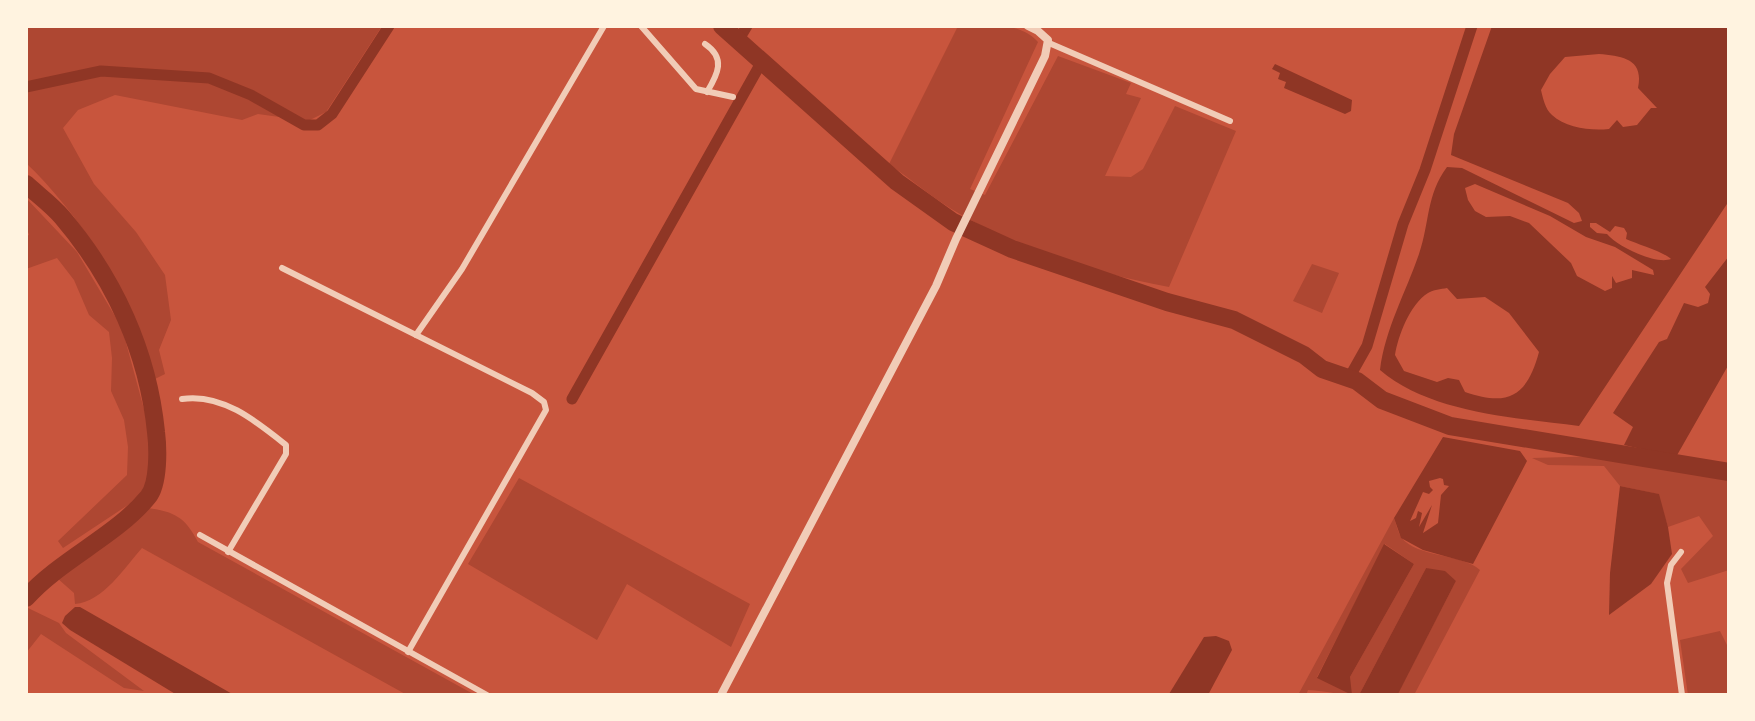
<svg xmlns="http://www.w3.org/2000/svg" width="1755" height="721" font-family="'Noto Serif',serif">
<rect width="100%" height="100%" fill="#c8553d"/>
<!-- green -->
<g fill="#ae4732" fill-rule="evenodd">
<path d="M26,26h356l-56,86 -18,9 -50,-7 -16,6 -127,-25 -37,15 -15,18 31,56 42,48 29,43 6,45 -12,30 6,24 -14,7c-6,-72 -73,-169 -125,-218z"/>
<path d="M958,26c28,0 60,-6 80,16l-68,147 15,6 73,-139 73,27 -5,11 15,4 -36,78 26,1 12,-8 32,-63 61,25 -67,156c-71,-13 -146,-37 -209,-73 -25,-14 -48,-34 -71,-50z"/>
<polygon points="26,198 77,252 122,328 151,435 148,483 134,501 63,548 58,541 127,475 128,447 124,420 111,391 112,358 109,332 89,315 74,280 57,258 26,269 26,236 29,235 26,226"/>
<polygon points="1312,264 1339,273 1322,313 1293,301"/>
<polygon points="1603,456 1695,474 1729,478 1729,570 1688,583 1681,569 1713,536 1699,516 1668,527 1658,494 1620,486 1604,466 1548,465 1532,458"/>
<polygon points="519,478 750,604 731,647 627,584 597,640 468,564"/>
<path d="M148,508c27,4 37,9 50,34l277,153h-68l-265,-147c-17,19 -39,54 -67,56l-1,-11 -17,-15z"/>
<path d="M1394,518c2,6 4,14 7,19 16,21 60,16 79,33l-66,125h-17l59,-114 -30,-13 -67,127c-18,0 -33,-4 -51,-5l-2,5h-8zM1385,544l29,20 -64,113h-33z"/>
<polygon points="28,608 59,623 66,633 144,691 124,688 41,634 26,653"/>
<polygon points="1720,631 1729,649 1729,695 1688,695 1680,640"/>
</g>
<!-- water -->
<g fill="#8f3625" fill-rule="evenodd">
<path d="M1492,26h237v175l-150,225c-63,-8 -149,-13 -199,-56 5,-41 26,-78 39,-116 11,-32 7,-59 28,-87l15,1 112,55 8,-2 -3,-8 -11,-10 -117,-48 3,-21zM1599,54c24,2 45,5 39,34l19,20h-6l-14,17 -14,2 -6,-7 -8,9c-18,2 -43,-1 -57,-14 -7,-6 -9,-17 -11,-25l9,-16 15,-17zM1475,184l75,32 36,21 29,10 38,23 1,5 -22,-5v8l-16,5 -4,-7v12l-7,3 -28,-15 -6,-13 -42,-40 -19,-7 -24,1 -11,-6 -7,-11 -3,-12zM1590,223h6l14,9 5,-6 9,2 3,5 -1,6c11,5 38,13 45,20 -16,6 -54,-13 -64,-25l-10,-1 -7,-6zM1447,288l10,11 28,-2 24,16 30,39c-12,44 -30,55 -74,40l-6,-12 -11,-2 -11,4 -33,-11 -9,-16c3,-19 15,-51 33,-62 5,-3 13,-4 19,-5z"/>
<polygon points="1275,64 1352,100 1351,111 1345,114 1284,88 1286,82 1278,79 1280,73 1272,69"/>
<polygon points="1729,256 1729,364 1676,457 1624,445 1633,427 1613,413 1659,342 1667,339 1684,303 1698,307 1708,303 1710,294 1705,287"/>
<path d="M1443,437l77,14 7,10 -54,103 -50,-14 -22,-12 -7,-20zM1440,478l3,1 1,6 5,1 -8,9 -3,28 -15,10 9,-28 -13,22 3,-14 -4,-2 -2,7 -6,3 13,-29 6,2 4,-4 -3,-3 -1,-6z"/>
<polygon points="1620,486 1659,494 1668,527 1672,554 1651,584 1609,615 1610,573"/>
<polygon points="1384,544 1414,564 1350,677 1352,695 1317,678"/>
<polygon points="1426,568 1445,571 1456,581 1398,694 1359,695"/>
<polygon points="75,607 80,607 234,695 177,695 70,630 62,623 65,616"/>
<polygon points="1216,636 1229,641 1232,650 1208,695 1171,695 1169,694 1204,637"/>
</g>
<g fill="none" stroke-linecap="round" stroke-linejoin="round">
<!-- canal -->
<g stroke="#8f3625" stroke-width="11">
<polyline points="738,41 747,26"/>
<polyline points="26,87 101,71 209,78 251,95 304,125 318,125 332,114 389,26"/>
<polyline points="1349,378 1367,346 1403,224 1425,170 1472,26"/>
<polyline points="572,399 761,63"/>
</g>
<!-- river -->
<g stroke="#8f3625" stroke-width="18">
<polyline points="722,26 897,182 953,222 1012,249 1167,302 1234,320 1304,355 1322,369 1357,381 1382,400 1450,426 1729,472"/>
<path d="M26,184c12,11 26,21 36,33 52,61 86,135 94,215 2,16 3,52 -8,65 -32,39 -87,62 -122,101"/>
</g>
<!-- minor -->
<g stroke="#f1ccb7" stroke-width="6">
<polyline points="641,26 696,89 733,97"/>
<polyline points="1049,43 1230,121"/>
<path d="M705,44c21,14 13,30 2,48"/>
<polyline points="282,268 532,393 544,402 546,410 408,652"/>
<polyline points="416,335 462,269 604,26"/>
<path d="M182,399c40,-6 74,22 104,46v9l-58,98"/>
<polyline points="200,535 487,695"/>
<polyline points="1681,552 1671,565 1667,583 1682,695"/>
</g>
<!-- tertiary -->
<polyline stroke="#f1ccb7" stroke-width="8" points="721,695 936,286 956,239 1045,56 1048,40 1038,31 1028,26"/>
</g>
<!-- border -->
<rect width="1755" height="721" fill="none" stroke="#fff3e0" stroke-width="56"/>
</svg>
